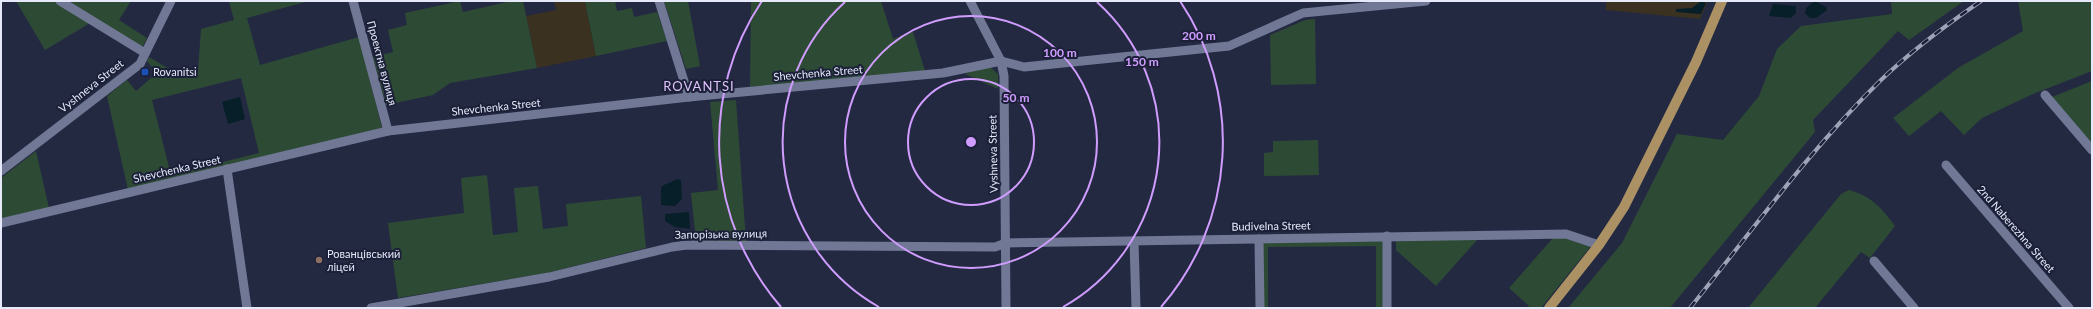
<svg xmlns="http://www.w3.org/2000/svg" width="2093" height="309" font-family="Lato,sans-serif">
<rect width="100%" height="100%" fill="#242942"/>
<!-- commercial -->
<g fill="#3b3121">
<polygon points="554,1 585,1 596,56 537,68 526,16 556,10"/>
<polygon points="1606,1 1708,1 1700,19 1606,10"/>
</g>
<!-- green -->
<g fill="#2d4a35" fill-rule="evenodd">
<polygon points="16,1 55,1 90,23 45,50"/>
<polygon points="66,1 131,1 119,20 147,38 142,48"/>
<path d="M229,1h80l-62,17 13,47 99,-28 23,91 -254,62 -21,-94 20,-16 9,11 21,-18 -10,-12 2,-4 32,19 17,-5 3,-42 33,-9zM241,78l18,75 -88,22 -19,-75z"/>
<polygon points="460,1 463,12 511,1 523,1 537,68 450,83 433,95 386,105 373,57 393,52 388,30 407,25 405,13"/>
<polygon points="585,1 615,1 617,11 632,8 634,17 657,12 667,41 596,56"/>
<polygon points="664,1 688,1 700,66 686,69"/>
<polygon points="751,1 881,1 893,39 913,32 925,71 750,87"/>
<polygon points="1891,1 1964,1 1909,40 1898,31 1813,120 1815,132 1670,308 1568,308 1622,243 1677,134 1723,140 1759,96 1777,49 1801,26 1892,14"/>
<polygon points="2018,1 2092,1 2092,71 2033,94 1982,118 1964,135 1941,111 1909,136 1893,118 1958,68 2023,31"/>
<polygon points="1315,19 1316,84 1271,85 1270,35 1305,20"/>
<polygon points="990,67 998,74 998,89 965,74 981,68"/>
<polygon points="2092,81 2092,144 2052,97"/>
<polygon points="736,100 746,241 696,240 691,193 718,190 710,102"/>
<polygon points="1318,140 1319,175 1264,176 1264,153 1273,152 1273,141"/>
<polygon points="36,151 49,208 1,219 1,178"/>
<polygon points="487,175 493,235 518,232 514,188 538,186 543,229 568,226 566,204 641,196 646,248 547,273 398,298 388,223 464,213 461,178"/>
<path d="M1849,190c22,6 32,17 46,36l-25,32 -9,-6 -46,56h-67l93,-114z"/>
<polygon points="1553,238 1565,238 1591,246 1541,308 1527,308 1529,306 1509,288"/>
<polygon points="1383,240 1383,308 1376,308 1376,246 1268,247 1268,308 1262,308 1262,242"/>
<polygon points="1396,240 1477,240 1436,286 1396,250"/>
</g>
<!-- water -->
<g fill="#061f28">
<polygon points="1701,1 1706,3 1701,14 1676,12 1676,9 1692,8"/>
<polygon points="1815,1 1826,7 1827,10 1816,18 1810,18 1805,13 1806,8"/>
<polygon points="1773,4 1796,6 1796,13 1791,18 1769,16"/>
<polygon points="240,97 245,119 228,124 222,102"/>
<path d="M677,179l4,1 1,19 -7,7 -14,-1v-18c5,-4 10,-4 16,-8z"/>
<polygon points="689,212 690,229 675,227 665,221 665,214"/>
</g>
<g fill="none" stroke-linecap="round" stroke-linejoin="round">
<!-- minor -->
<g stroke="#707895" stroke-width="9">
<polyline points="60,1 145,53"/>
<polyline points="353,1 388,131"/>
<polyline points="659,1 689,97"/>
<polyline points="970,1 1001,61 1004,76 1006,308"/>
<polyline points="2045,95 2092,150"/>
<polyline points="1946,165 2069,308"/>
<polyline points="227,169 247,308"/>
<polyline points="1,171 140,64 171,1"/>
<polyline points="1,223 388,131 689,97 943,73 1001,61 1024,67 1229,46 1303,13 1426,1"/>
<polyline points="1259,239 1260,308"/>
<polyline points="1134,241 1136,308"/>
<polyline points="1874,261 1914,308"/>
<polyline points="371,308 549,277 672,247 687,245 995,247 1006,243 1566,234 1599,245"/>
<polyline points="1387,308 1387,236"/>
</g>
<!-- primary -->
<polyline stroke="#ab9164" stroke-width="10" points="1549,308 1599,245 1624,207 1696,62 1722,1"/>
<!-- rail casing -->
<g stroke="#9ea3b7" stroke-width="4">
<path id="rail" d="M1690,308c62,-77 120,-159 191,-228 31,-30 65,-55 100,-79"/>
</g>
<!-- rail -->
<use href="#rail" stroke="#1b2038" stroke-width="2.5" stroke-dasharray="8" stroke-linecap="butt"/>
</g>
<!-- distance rings -->
<g fill="none" stroke="#d09dff" stroke-width="2">
<circle cx="971" cy="142" r="63"/>
<circle cx="971" cy="142" r="126"/>
<path d="M879 307A189 189 0 0 1 845 2M1097 2A189 189 0 0 1 1063 307"/>
<path d="M781 307A252 252 0 0 1 762 1M1180 1A252 252 0 0 1 1161 307"/>
</g>
<!-- markers -->
<rect fill="#1a4fb4" stroke="#1b2038" stroke-width="1.5" x="141" y="68" width="8" height="8" rx="2"/>
<circle fill="#8d6e63" stroke="#1b2038" stroke-width="1.5" cx="319" cy="260" r="4"/>
<g text-anchor="middle" stroke-width="4" stroke-linejoin="round" paint-order="stroke">
<!-- street labels -->
<g font-size="11" fill="#e5e9fa" stroke="#1b2038">
<text transform="translate(382 63) rotate(75)" y="4">Проектна вулиця</text>
<text transform="translate(818 73) rotate(-5)" y="4">Shevchenka Street</text>
<text transform="translate(91 86) rotate(-38)" y="4">Vyshneva Street</text>
<text transform="translate(496 107) rotate(-6)" y="4">Shevchenka Street</text>
<text transform="translate(993 154) rotate(-91)" y="4">Vyshneva Street</text>
<text transform="translate(177 169) rotate(-13)" y="4">Shevchenka Street</text>
<text transform="translate(1271 226) rotate(-1)" y="4">Budivelna Street</text>
<text transform="translate(2016 229) rotate(49)" y="4">2nd Naberezhna Street</text>
<text transform="translate(721 234) rotate(-1)" y="4">Запорізька вулиця</text>
</g>
<!-- poi labels -->
<g font-size="11" fill="#e5e9fa" stroke="#1b2038" text-anchor="start">
<text x="153" y="76">Rovanitsi</text>
<text x="327" y="258">Рованцівський<tspan x="327" dy="13">ліцей</tspan></text>
</g>
<!-- quarter labels -->
<g font-size="13" letter-spacing="1" fill="#dec3fa" stroke="#1b2038">
<text x="699" y="91">ROVANTSI</text>
</g>
</g>
<circle cx="971" cy="142" r="6" fill="#d09dff" stroke="#1b2038" stroke-width="2"/>
<g font-size="12" text-anchor="middle" font-weight="bold" fill="#d09dff" stroke="#1b2038" stroke-width="4" stroke-linejoin="round" paint-order="stroke">
<text x="1199" y="40">200 m</text>
<text x="1060" y="57">100 m</text>
<text x="1142" y="66">150 m</text>
<text x="1016" y="102">50 m</text>
</g>
<!-- border -->
<rect width="2093" height="309" fill="none" stroke="#e5e9fa" stroke-width="4"/>
</svg>
